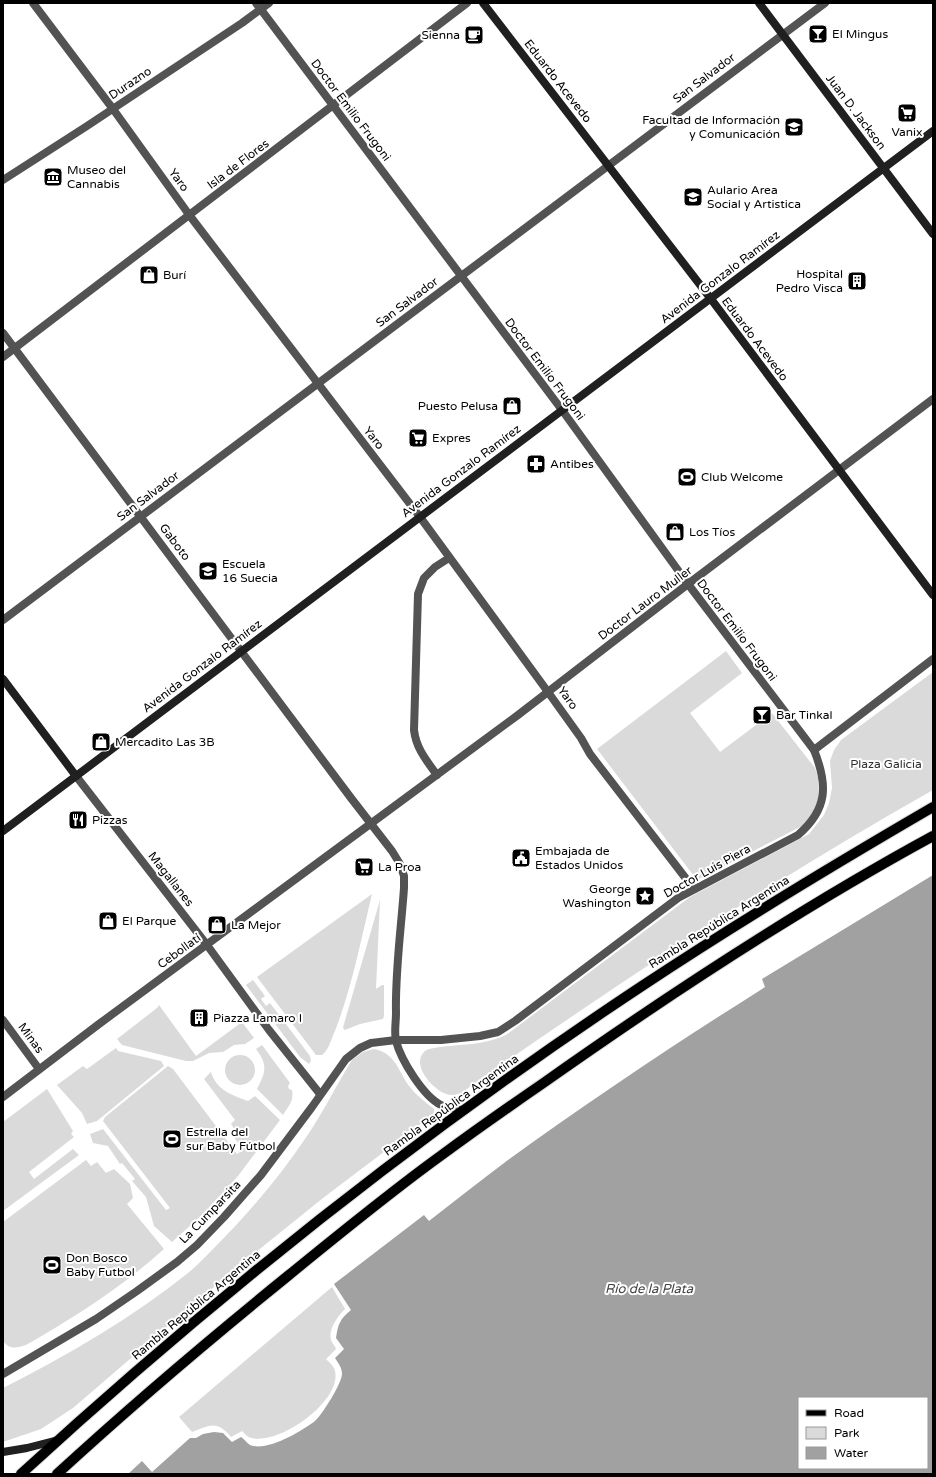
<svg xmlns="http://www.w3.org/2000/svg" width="936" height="1477" font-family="'Varela Round',sans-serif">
<rect width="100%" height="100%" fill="#fff"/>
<!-- green -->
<g fill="#dadada">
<polygon points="726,651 742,673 690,713 720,752 772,713 815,768 818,778 819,798 816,806 807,821 802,826 697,880 597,749"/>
<path d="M933,672v118c-163,92 -319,196 -472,303 -6,2 -10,3 -15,1 -14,-5 -36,-30 -21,-43 6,-5 44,-6 54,-8 10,-2 18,-4 27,-8l184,-138 119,-63 15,-19 5,-12 3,-15 -2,-27 4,-11 7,-10z"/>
<path d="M372,894c-11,46 -20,93 -37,137 -4,8 -6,19 -13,24h-6l-59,-78z"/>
<polygon points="380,900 376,989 382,985 384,985 384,1016 383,1019 360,1024 345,1030 343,1028 344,1024"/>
<polygon points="253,980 265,996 261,999 266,1006 270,1003 310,1056 311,1061 309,1064 300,1057 246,985"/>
<polygon points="159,1005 196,1056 242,1022 254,1038 245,1044 234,1045 223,1052 209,1053 193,1061 186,1061 122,1045 117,1039 157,1008"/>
<path d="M262,1045l28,38 -2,3 1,3 3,1c2,12 -3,15 -9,25l-26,-26c9,-17 11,-24 -1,-40z"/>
<polygon points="116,1048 118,1051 161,1061 164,1066 97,1121 87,1124 82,1113 57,1085 83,1066 87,1069"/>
<path d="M374,1049c21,4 24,21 35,37 7,9 16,16 25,23v5l-111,84 -62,50 -59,49 -129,111 -32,21 -38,13v-54c65,-33 129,-70 185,-115 10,-8 18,-17 27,-26 34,-34 67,-73 94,-114 16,-24 28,-49 43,-73l11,-8z"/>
<circle cx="240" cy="1070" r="15"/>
<path d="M168,1066l5,3 64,85 6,-4 -12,-17 4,-3 -4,-6 4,-4 -31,-41 7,-7c5,18 21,23 37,29l7,-5 25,24 -42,56 -35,38 -31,28 -18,-16 -8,-29 -14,-16 3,-2 -13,-16 -2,1 -12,-18 -15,-3 -3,-9 13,-5 63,81 4,-2 -67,-87 2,-4z"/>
<polygon points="47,1089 73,1131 71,1134 74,1137 29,1172 34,1179 73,1149 79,1155 3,1211 3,1122"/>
<path d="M86,1160l5,6 6,-4 9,11 8,-4 16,15 3,14 -6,6 37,45c-42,38 -89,68 -138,96 -10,3 -16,5 -23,-4v-119z"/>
<path d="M332,1287l13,22c-7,7 -17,20 -14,31 1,3 4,6 5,9l-10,10c3,3 8,7 9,12 7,30 -55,74 -83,67 -4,0 -7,-4 -10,-7l-11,6c-14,-17 -21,-12 -39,-5l-13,-15z"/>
</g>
<!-- water -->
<path fill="#a1a1a1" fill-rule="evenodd" d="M933,875v599h-805l14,-13 10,11 38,-34h6l7,-4 11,-2 9,1 9,9 9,-5c3,2 6,6 9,8 17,7 52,-14 65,-24 7,-6 27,-38 27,-47 0,-7 -4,-11 -7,-16l9,-9 -8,-11c2,-14 4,-19 15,-28l-17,-26 90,-69 5,6c26,-20 52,-41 79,-61 84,-61 170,-118 257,-173l-3,-8zM799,1398h128v70h-128z"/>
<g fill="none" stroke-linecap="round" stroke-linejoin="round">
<!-- primary casing -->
<g stroke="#dbdbdb" stroke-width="12">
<g id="primary">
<path d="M21,1474c194,-178 402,-343 621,-488 95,-63 193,-122 291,-179"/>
<path d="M57,1474c75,-69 153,-135 232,-199 49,-40 99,-81 150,-118 34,-25 68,-49 103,-73 126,-89 255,-174 391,-248"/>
</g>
</g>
<!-- street -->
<g stroke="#535353" stroke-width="8">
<polyline points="33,3 113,109 190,216 420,517 548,692 581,738 590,754 694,889"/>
<polyline points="3,180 87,126 242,23 269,3"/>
<path d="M3,333l348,465 41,53 8,13 4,12v12c-3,42 -9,84 -8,125 0,9 -2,20 0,28 5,19 27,55 45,64 8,4 16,4 24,5"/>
<polyline points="3,357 467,3"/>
<polyline points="3,620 825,3"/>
<polyline points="814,750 933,659"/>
<path d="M437,775c-11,-15 -21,-27 -23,-45l4,-136 6,-16 11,-11 14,-9"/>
<polyline points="76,776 207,945 269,1030 320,1094"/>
<polyline points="3,1020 39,1069"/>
<polyline points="3,1097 99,1024 518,715 688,584 933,399"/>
<path d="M3,1374l93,-55 41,-28 40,-29 20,-17 27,-28 37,-42 51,-68 34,-48 14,-11 11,-5 25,-3h45l39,-4 18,-4 17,-11 163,-123 120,-63c30,-26 30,-50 16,-85l-126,-166 -126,-174 -306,-407"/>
</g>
<!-- secondary -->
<g stroke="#202020" stroke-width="8">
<polyline points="483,3 711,299 933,595"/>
<polyline points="759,3 933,234"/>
<polyline points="3,679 76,776"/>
<polyline points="3,831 933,131"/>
<polyline points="3,1452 27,1448 58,1440"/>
</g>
<!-- primary -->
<use href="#primary" stroke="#000" stroke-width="10"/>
</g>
<!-- icons -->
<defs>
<g id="bar-square" transform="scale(1)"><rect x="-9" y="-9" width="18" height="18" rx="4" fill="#000" stroke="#fff"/><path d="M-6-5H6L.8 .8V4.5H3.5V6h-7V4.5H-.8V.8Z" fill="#fff"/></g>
<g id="cafe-square" transform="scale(1)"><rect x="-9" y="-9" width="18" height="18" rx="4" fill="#000" stroke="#fff"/><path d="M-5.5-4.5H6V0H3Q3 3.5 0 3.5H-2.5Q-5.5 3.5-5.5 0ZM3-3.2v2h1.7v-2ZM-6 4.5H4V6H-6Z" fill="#fff"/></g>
<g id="supermarket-square" transform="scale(1)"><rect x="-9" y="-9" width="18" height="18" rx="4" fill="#000" stroke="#fff"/><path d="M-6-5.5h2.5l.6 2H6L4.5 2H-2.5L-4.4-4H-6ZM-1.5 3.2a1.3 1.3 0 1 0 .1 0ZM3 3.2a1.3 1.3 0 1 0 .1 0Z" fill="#fff"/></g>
<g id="university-square" transform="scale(1)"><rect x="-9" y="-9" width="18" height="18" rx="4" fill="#000" stroke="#fff"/><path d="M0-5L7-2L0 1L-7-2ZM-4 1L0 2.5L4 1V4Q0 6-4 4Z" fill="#fff"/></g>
<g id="museum-square" transform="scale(1)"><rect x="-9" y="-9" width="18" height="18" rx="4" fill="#000" stroke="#fff"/><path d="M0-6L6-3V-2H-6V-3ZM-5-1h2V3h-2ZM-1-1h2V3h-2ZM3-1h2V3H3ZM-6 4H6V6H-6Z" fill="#fff"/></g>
<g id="shop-square" transform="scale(1)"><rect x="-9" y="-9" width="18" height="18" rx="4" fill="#000" stroke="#fff"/><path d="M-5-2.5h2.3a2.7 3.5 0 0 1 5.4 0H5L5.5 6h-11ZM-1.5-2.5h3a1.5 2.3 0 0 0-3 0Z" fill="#fff"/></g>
<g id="building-square" transform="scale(1)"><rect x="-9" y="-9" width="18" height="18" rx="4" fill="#000" stroke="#fff"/><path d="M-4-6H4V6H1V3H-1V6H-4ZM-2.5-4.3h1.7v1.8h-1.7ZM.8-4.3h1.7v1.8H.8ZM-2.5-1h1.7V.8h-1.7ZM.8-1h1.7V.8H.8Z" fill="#fff"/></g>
<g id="pharmacy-square" transform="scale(1)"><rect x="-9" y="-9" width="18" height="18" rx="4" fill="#000" stroke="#fff"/><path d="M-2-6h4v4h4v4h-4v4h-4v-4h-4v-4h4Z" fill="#fff"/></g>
<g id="stadium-square" transform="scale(1)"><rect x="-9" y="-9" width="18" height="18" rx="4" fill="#000" stroke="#fff"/><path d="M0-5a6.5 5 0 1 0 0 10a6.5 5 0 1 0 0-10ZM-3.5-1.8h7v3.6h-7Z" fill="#fff"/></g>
<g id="school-square" transform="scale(1)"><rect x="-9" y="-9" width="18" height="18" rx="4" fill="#000" stroke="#fff"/><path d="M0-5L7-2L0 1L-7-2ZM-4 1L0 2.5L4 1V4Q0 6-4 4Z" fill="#fff"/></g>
<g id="restaurant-square" transform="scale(1)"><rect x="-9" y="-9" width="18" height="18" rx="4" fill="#000" stroke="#fff"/><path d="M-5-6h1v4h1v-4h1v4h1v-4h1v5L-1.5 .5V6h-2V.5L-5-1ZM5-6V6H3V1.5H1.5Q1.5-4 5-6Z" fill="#fff"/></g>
<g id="civic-square" transform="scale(1)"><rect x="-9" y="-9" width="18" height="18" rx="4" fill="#000" stroke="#fff"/><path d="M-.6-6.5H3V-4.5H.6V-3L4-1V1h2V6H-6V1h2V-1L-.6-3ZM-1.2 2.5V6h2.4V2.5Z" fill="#fff"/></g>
<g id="sight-square" transform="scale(1)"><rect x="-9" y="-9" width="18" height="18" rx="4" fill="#000" stroke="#fff"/><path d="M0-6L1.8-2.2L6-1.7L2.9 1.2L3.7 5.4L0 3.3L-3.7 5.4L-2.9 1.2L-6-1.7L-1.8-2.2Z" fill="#fff"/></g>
</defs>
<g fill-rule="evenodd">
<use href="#bar-square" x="818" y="34"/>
<use href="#cafe-square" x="474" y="35"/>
<use href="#supermarket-square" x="907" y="113"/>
<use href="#university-square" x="794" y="127"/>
<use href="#museum-square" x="53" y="177"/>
<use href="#university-square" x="693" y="197"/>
<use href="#shop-square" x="149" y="275"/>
<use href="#building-square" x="857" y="281"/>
<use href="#shop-square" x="512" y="406"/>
<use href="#supermarket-square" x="418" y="438"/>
<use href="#pharmacy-square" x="536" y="464"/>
<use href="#stadium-square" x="687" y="477"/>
<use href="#shop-square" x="675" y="532"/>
<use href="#school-square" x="208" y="571"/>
<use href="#bar-square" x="762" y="715"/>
<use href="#shop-square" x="101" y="742"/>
<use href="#restaurant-square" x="78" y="820"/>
<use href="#civic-square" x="521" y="858"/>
<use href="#supermarket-square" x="364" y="867"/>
<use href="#sight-square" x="645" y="896"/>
<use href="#shop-square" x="108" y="921"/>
<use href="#shop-square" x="217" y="925"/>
<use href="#building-square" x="199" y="1018"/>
<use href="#stadium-square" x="172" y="1139"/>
<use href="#stadium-square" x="52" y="1265"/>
</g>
<g text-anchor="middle" stroke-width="4" stroke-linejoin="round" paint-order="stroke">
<!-- poi labels -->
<g font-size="12" fill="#000" stroke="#fff" text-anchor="start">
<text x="832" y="38">El Mingus</text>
<text x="460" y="39" text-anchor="end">Sienna</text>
<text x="780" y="124" text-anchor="end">Facultad de Información<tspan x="780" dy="14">y Comunicación</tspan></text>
<text x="907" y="136" text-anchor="middle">Vanix</text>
<text x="67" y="174">Museo del<tspan x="67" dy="14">Cannabis</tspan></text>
<text x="707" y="194">Aulario Area<tspan x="707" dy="14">Social y Artistica</tspan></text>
<text x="843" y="278" text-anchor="end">Hospital<tspan x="843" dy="14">Pedro Visca</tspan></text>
<text x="163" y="279">Burí</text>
<text x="498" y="410" text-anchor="end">Puesto Pelusa</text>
<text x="432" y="442">Expres</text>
<text x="550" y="468">Antibes</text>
<text x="701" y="481">Club Welcome</text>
<text x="689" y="536">Los Tíos</text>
<text x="222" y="568">Escuela<tspan x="222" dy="14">16 Suecia</tspan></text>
<text x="776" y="719">Bar Tinkal</text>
<text x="115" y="746">Mercadito Las 3B</text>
<text x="92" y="824">Pizzas</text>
<text x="535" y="855">Embajada de<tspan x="535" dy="14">Estados Unidos</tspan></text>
<text x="378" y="871">La Proa</text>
<text x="631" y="893" text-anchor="end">George<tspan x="631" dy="14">Washington</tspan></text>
<text x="122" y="925">El Parque</text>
<text x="231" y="929">La Mejor</text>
<text x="213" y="1022">Piazza Lamaro I</text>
<text x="186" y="1136">Estrella del<tspan x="186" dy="14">sur Baby Fútbol</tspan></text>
<text x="66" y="1262">Don Bosco<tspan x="66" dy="14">Baby Futbol</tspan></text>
</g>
<!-- street labels -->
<g font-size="12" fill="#000" stroke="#fff">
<text transform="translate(704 78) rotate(-37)" y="4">San Salvador</text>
<text transform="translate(558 81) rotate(52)" y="4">Eduardo Acevedo</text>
<text transform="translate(130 83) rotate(-34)" y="4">Durazno</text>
<text transform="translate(351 110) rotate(53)" y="4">Doctor Emilio Frugoni</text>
<text transform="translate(856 112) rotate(53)" y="4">Juan D. Jackson</text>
<text transform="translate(238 164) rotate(-37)" y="4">Isla de Flores</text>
<text transform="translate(179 180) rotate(54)" y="4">Yaro</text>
<text transform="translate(720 277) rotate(-37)" y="4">Avenida Gonzalo Ramírez</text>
<text transform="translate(407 302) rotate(-37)" y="4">San Salvador</text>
<text transform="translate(755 339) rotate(53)" y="4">Eduardo Acevedo</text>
<text transform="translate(545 369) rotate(53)" y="4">Doctor Emilio Frugoni</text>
<text transform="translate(374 438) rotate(52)" y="4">Yaro</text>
<text transform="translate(461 471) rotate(-37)" y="4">Avenida Gonzalo Ramírez</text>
<text transform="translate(148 496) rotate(-37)" y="4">San Salvador</text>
<text transform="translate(175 542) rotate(53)" y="4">Gaboto</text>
<text transform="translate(645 603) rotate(-37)" y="4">Doctor Lauro Muller</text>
<text transform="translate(737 630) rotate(53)" y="4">Doctor Emilio Frugoni</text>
<text transform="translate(202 666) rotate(-37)" y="4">Avenida Gonzalo Ramírez</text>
<text transform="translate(568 698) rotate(54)" y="4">Yaro</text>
<text transform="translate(707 871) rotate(-29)" y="4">Doctor Luis Piera</text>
<text transform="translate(171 879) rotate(52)" y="4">Magallanes</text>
<text transform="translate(719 922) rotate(-32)" y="4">Rambla República Argentina</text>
<text transform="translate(179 951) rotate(-36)" y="4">Cebollatí</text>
<text transform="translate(31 1038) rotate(54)" y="4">Minas</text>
<text transform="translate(451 1105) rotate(-36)" y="4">Rambla República Argentina</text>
<text transform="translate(210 1212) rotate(-46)" y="4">La Cumparsita</text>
<text transform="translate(196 1305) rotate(-40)" y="4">Rambla República Argentina</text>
</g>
<!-- park labels -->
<g font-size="12" fill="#313131" stroke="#fff">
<text x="886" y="768">Plaza Galicia</text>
</g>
<!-- water labels -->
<g font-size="13" font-style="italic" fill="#424242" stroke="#fff">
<text x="649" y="1293">Río de la Plata</text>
</g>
</g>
<!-- border -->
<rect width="936" height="1477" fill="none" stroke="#000000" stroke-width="8"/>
<!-- legend -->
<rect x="798" y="1397" width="130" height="72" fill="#ffffff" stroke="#999999"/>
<rect x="806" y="1410" width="20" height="6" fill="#000000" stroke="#999999"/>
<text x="834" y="1417" font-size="12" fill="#000000">Road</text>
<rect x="806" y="1427" width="20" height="12" fill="#dadada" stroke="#999999"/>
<text x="834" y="1437" font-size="12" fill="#000000">Park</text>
<rect x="806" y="1447" width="20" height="12" fill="#a1a1a1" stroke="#999999"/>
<text x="834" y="1457" font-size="12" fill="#000000">Water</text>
</svg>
